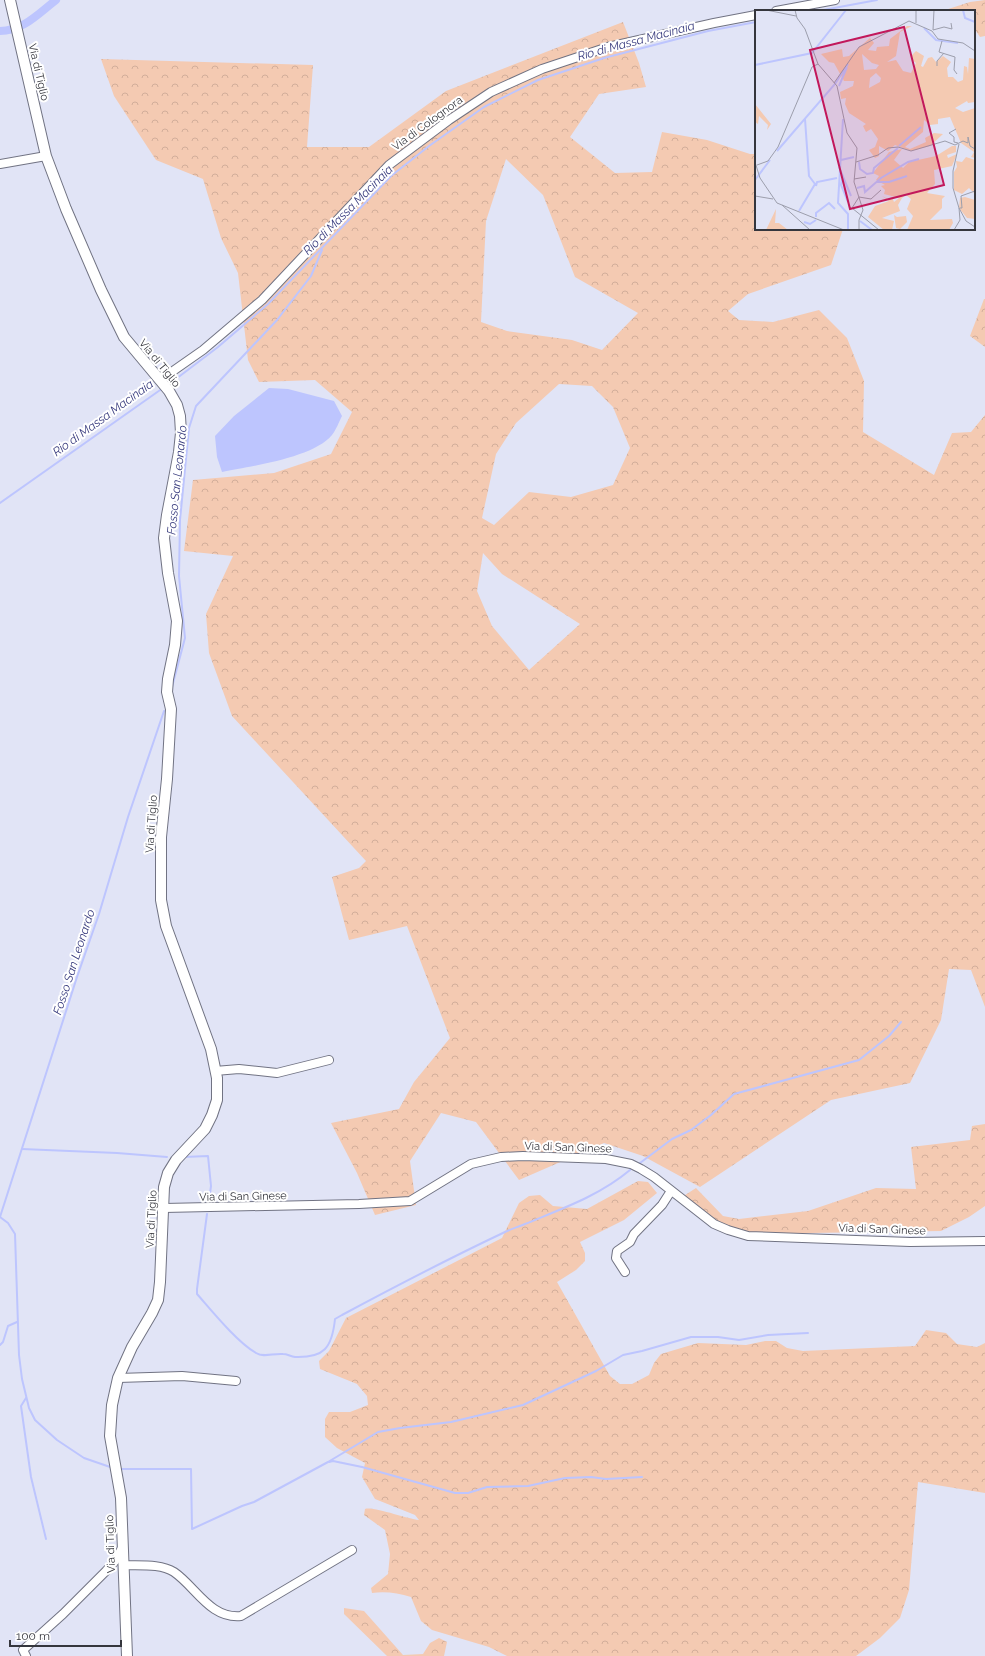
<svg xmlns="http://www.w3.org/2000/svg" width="985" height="1656" font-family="Raleway,sans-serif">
<defs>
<pattern id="forest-crowns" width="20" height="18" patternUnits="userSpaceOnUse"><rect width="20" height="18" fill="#f4cab2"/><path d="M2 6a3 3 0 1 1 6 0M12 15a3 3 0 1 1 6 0" fill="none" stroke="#d2ae9a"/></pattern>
</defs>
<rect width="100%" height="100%" fill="#e1e4f6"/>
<!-- forest -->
<g fill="url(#forest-crowns)" fill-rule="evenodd">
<polygon points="985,0 985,36 980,37 974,28 974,11 942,11 970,2"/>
<path d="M623,22l16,41 7,24 -47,7 -29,43 45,36 37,-1 10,-40 45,8 43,14h6v75h87l-12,36 -83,29 -20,17 11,9 34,2 46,-12 28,28 17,43 -1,51 71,43 18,-42 19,-1 14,-17v592l-14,-37 -22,-1 -8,51 -31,63 -79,17 -131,87 -57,-31 -39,-13 -85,37 -43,-58 -35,-9 -31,48 6,44 -41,10 -18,-42 -26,-50 68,-14 15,-27 36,-44 -43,-112 -58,14 -17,-63 27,-9 7,-7 -134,-145 -23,-63 -3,-39 27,-58 -49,-5 9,-71 81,-7 57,-19 21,-42 -37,-32 -56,2 -11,-22 -10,-87 -17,-35 -18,-59 -47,-19 -42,-64 -13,-37 212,6 -6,82h62l77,-56zM506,159l37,36 32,82 63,36 -36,37 -30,-10 -65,-9 -26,-9 5,-101zM559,384l33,2 21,21 17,41 -17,37 -42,12 -42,-5 -35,33 -12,-7 14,-64 20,-31zM483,553l19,21 78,50 -51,46 -37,-44 -15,-35z"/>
<polygon points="984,299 985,299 985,347 970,336"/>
<polygon points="985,1124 985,1206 969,1217 941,1231 748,1234 723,1226 682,1197 696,1188 723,1216 739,1219 808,1211 876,1188 916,1189 911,1147 970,1140 972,1126"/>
<path d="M638,1181l10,1 9,11 -33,27 -44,22 5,11v8l-9,9 -19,12 53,94 10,8h12l17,-9 5,-12 7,-9 37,-11 48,2 19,-4h11l11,7 16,3 112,-5 11,-16 20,3 11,11 20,3 8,-4v150l-67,-11 -9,108 -9,28 -20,20 -24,18h-349l-18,-9 -57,-17 -11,-9 -10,-24c-13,-4 -26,-6 -39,-4l-1,-5 17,-14 2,-20 -5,-24 -21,-15 1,-6c8,-3 42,10 54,11l-4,-5 -40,-16 -13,-22 3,-14 -28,-15 -12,-11v-18l4,-7h21l18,-7 -1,-9 -10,-12 -37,-15 -1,-8 10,-10 17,-33 156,-80 17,-35 10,-7 11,-1 13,11 34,3z"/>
<polygon points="344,1608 364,1611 403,1655 423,1654 430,1643 439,1638 447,1642 444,1656 387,1656 344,1614"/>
</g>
<!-- water -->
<path fill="#bdc5fe" d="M269,388l19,1 46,12 8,15c-3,6 -6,14 -10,19 -19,23 -81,31 -110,37l-5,-15 -2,-21 19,-20z"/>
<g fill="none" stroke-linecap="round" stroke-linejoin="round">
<!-- stream -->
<g stroke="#bdc5fe" stroke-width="2">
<polyline points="818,11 877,0"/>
<polyline points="168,385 218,347 268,304 391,176 429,146 484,107 538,80 604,58 708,31 756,22"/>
<polyline points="0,503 163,388"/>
<polyline points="172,687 185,638 179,576 180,520 189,428 196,406 277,320 311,276 322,250"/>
<polyline points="22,1149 117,1153 167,1157"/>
<polyline points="184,1157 208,1156 211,1186 209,1201"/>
<polyline points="640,1163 672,1139 691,1130 711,1115 734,1094 859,1060 889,1036 901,1022"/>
<path d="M207,1214l-10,75v5c15,17 40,48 59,59 8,5 17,0 27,1 4,0 7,2 12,3 29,1 37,-9 40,-38l7,-4c54,-29 108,-57 163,-83 6,-3 13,-5 20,-8 36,-15 74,-28 105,-54"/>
<polyline points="0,1217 8,1223 15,1234 19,1355 22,1379 29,1408 35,1420 57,1440 84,1458 113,1468"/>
<polyline points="0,1217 77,977 99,914 128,817 164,711"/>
<polyline points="0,1345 3,1342 8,1326 17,1322"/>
<polyline points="26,1398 21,1406 31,1477 46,1539"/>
<polyline points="329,1462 333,1461 362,1467 455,1493 468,1493 487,1487 528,1486 565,1478 591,1477 606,1479 642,1477"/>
<polyline points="119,1469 191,1469 192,1529 242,1506 254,1502 328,1462 378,1432 400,1428 451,1422 523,1405 596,1371 623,1355 642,1351 691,1337 718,1337 739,1340 768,1335 808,1333"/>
</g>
<!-- canal -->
<path stroke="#bdc5fe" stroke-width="8" d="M0,31c23,0 39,-18 56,-31"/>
<!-- minor casing -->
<g stroke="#717383" stroke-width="10">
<g id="minor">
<polyline points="776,11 835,0"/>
<polyline points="0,164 46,156"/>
<polyline points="158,378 173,371 203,350 262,300 389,165 449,120 491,92 542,69 608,47 714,23 756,15"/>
<polyline points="215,1071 239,1069 277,1073 329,1060"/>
<polyline points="164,1208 359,1204 410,1201 471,1164 501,1157 523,1156 606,1159 631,1164 641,1169 654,1177 714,1224 728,1230 748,1236 910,1242 985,1241"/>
<polyline points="625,1272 616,1258 617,1251 630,1242 634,1234 662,1205 671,1191"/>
<polyline points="118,1378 182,1376 236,1381"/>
<path d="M123,1565c15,1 37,-2 51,7 22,15 36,47 67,44l111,-66"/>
<polyline points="26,1656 23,1650 63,1614 106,1571 115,1561 122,1548"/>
</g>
</g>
<!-- major casing -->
<g stroke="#717383" stroke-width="12">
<polyline id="major" points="10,0 46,156 66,209 101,290 124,337 169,391 177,405 180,416 181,433 179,452 167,515 164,538 168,573 177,621 175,645 168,679 167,692 171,709 167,779 161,837 161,900 166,926 211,1049 217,1078 217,1100 212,1115 205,1129 176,1160 168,1173 164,1187 160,1282 158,1300 152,1313 132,1347 118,1378 112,1405 110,1436 121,1498 127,1656"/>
</g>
<!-- minor -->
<use href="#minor" stroke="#fff" stroke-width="8"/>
<!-- major -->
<use href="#major" stroke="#fff" stroke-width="10"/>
</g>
<g text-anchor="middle" stroke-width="4" stroke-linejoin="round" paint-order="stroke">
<!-- street labels -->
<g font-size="11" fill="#35363d" stroke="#fff">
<text transform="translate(39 72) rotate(77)" y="4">Via di Tiglio</text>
<text transform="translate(427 123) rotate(-36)" y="4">Via di Colognora</text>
<text transform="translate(160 363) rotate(51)" y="4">Via di Tiglio</text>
<text transform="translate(151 824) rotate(-86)" y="4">Via di Tiglio</text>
<text transform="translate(568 1147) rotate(2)" y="4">Via di San Ginese</text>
<text transform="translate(243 1196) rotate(-1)" y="4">Via di San Ginese</text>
<text transform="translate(151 1219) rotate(-87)" y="4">Via di Tiglio</text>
<text transform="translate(882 1229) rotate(2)" y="4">Via di San Ginese</text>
<text transform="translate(110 1544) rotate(-92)" y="4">Via di Tiglio</text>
</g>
<!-- water labels -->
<g font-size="12" font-style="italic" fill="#373a7d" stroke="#fff">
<text transform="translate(636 41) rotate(-15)" y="4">Rio di Massa Macinaia</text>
<text transform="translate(348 210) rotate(-45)" y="4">Rio di Massa Macinaia</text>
<text transform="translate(103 418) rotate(-36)" y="4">Rio di Massa Macinaia</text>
<text transform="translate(177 480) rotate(-84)" y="4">Fosso San Leonardo</text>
<text transform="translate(74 962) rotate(-72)" y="4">Fosso San Leonardo</text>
</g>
</g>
<!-- overview -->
<g transform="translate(755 10)">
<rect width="220" height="220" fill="#e1e4f6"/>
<path d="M152,16h5l-12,6 -4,24 -9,6 9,-2 7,11 8,2 5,-10 -5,-4 1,-4 4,-4 8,5 -3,10 2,1 5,-9 4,-1 4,5 7,-6 8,6 -4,6 1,9h5l5,5 5,-2 1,-14 3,1 1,7 1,-16 6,1v43l-7,1 -1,-2 -12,7 8,4 12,-4v50l-4,-1 3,-5 -13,-9 -11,-26 -12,2v5l-8,1 -6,-5 -1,12 -18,15 5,2 16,-7 -1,-4 9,-5 9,1 -13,12 -19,5 -16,-6 -7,6 -9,-5v10l-4,2 -6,-8 6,-3 3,-8 -7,-10 -5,3 -3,-6 3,-2 -17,-11 -4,-9 1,-6 -5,1 -1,-7 13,-6 1,-5h-10l-10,-18 -5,-1 -8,-8 21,-5 1,8 6,-1 21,-18 4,5 -6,7 8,1 1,-4 12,-1 1,-7zM107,44l10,9 7,2 -3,4 -12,1zM121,63l5,5 -1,4 -11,6 1,-10zM0,94l16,20 -4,6 1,-5 -9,-9 -1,8 -3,-2zM197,136h4v6l-9,3 1,3 9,-4 -5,12 -18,4 1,14 -8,9 18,3 -3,3v9l-12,12 22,-1 1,4 -4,7h-42l6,-14 -6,-7 4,-10 -5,-4 -4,3 -4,7 2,6 -18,7 12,3 -2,9h-8l-16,-13 7,-11 14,-5 -7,-5 6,3 4,-2 2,5 5,-4 -15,-4 1,-4 -4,-4 4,-1 -9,-5 3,-4 -6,-3 16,-21 13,-3 -8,11 9,8 6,-6 27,-6zM211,147l9,3v34l-6,-6 -7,6 -8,-4v-18l3,-5 -1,-6 6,1zM210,187l10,3v19l-8,-1 -8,-10 1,-10zM21,199l-1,14h4l9,7h-22zM139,205l3,2 9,-1 1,6 -7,7 -4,-1z" fill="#f4cab2" fill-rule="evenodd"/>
<path fill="none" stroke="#bdc5fe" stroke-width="2" d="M208,0l2,8 10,4M169,18l12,12 22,3M0,55l57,-12 34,-43M84,76l8,-19M88,109l-5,84 10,11v16M144,136l22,-19M22,141l58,-67 13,-20M86,150l13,-3M104,152l1,7 7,5 6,-1 1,-5 24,-20M84,157l12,29M88,166l-2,9 7,17M0,170l15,-20M122,172h12l18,-6M61,176l1,-4 20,-4M102,178l7,-2 1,6 16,-14 27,-16 11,-3M44,201l16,-27 -6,-8 -4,-57M61,207v-4l13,-10 6,6M105,211l12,9M49,212l6,2 6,-4"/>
<path fill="none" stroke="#9c9eac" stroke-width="1" d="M11,0l30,6M40,0l2,8 8,11 13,35 19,22 10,47 10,15 -3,34 9,28 -4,10v10M161,0v13M178,20l11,-3 8,2 -1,-6M178,20l1,-20M187,31l-3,11 16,5 -1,13 3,4M182,56v-5l7,-8M79,73l25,-36 50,-26 23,10 6,8 25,4 12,8M201,119l-7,4 5,4v5l4,1M204,134l-6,27v17l6,20 7,13 9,6M0,152l5,16 17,25 67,27M101,152l22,-7 10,-7 10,-1 13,4 34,-10 10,4 8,-4 5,2v-6l2,9 5,3M2,155l11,-4 10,-14 34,-80 6,-3M99,169l12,-2M0,186l18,3M104,187l-7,11 27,22M104,187l12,2 10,-9M27,195l28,25M205,198h2l-1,-12 14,-5M199,220l6,-10 -1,-12"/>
<path fill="#c2185b" fill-opacity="0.15" stroke="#c2185b" stroke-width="2" d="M149,17l40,158 -94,24 -40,-159z"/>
<rect width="220" height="220" fill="none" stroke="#35363d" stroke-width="2"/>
</g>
<!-- scale -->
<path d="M10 1640v6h111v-6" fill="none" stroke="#35363d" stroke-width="2"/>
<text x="16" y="1640" font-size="12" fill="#35363d" stroke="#ffffff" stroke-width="3" paint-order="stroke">100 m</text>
</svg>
